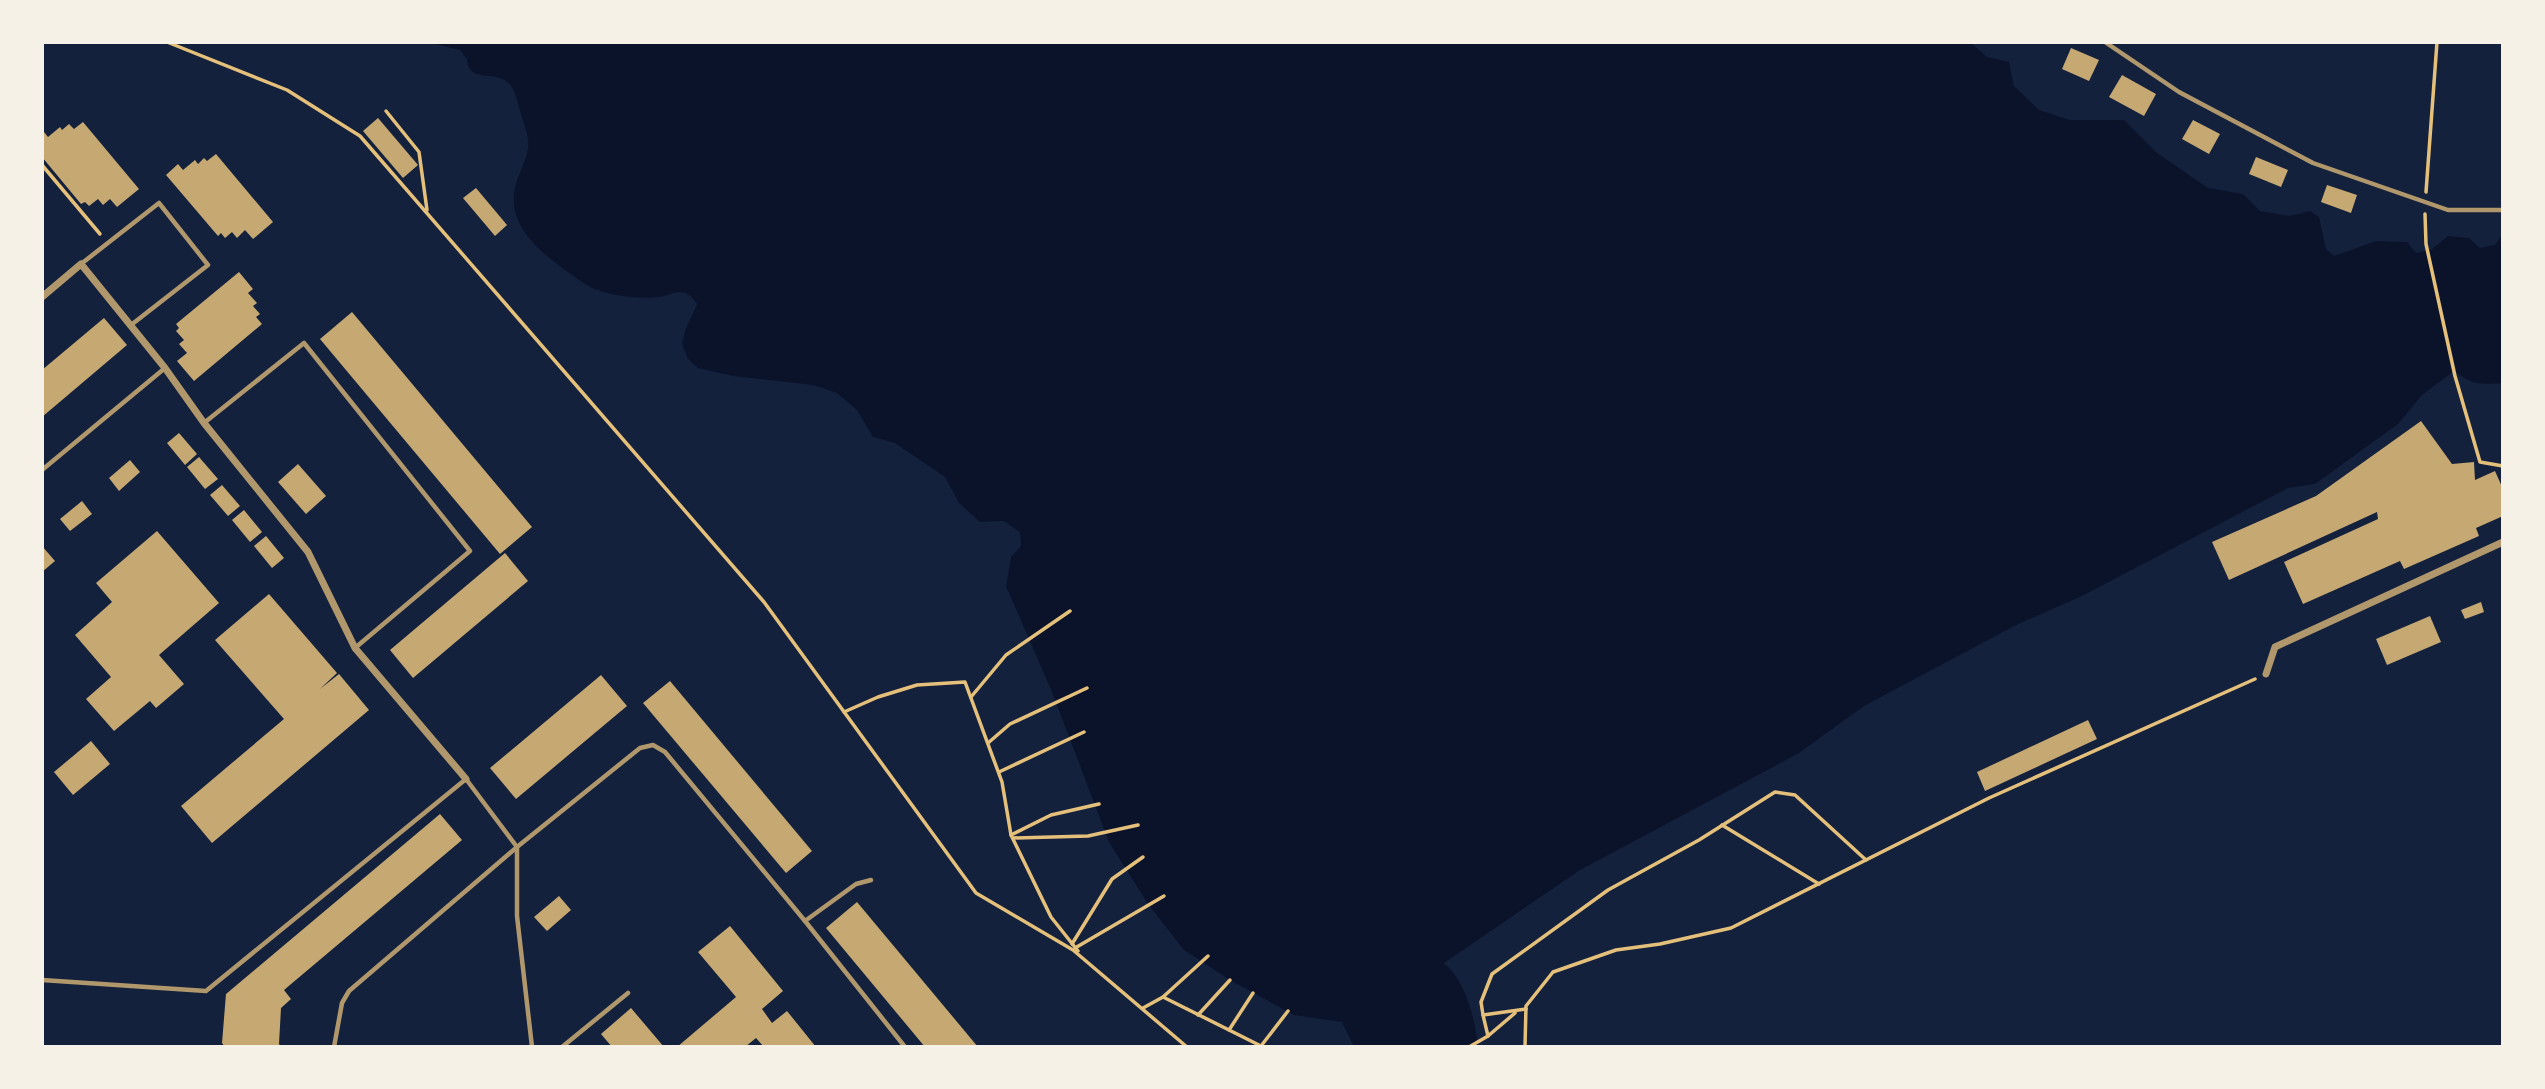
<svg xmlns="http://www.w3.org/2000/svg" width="2545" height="1089" font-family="'DM Sans',sans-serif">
<rect width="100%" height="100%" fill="#14213d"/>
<!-- water -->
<path fill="#0b132b" d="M427,42h1543l17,15 22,5 5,24 25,24 31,10h54l33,33 51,35 35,6 17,17 30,5 20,-5 9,6 7,32 8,7 42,-15 31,1 9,11 15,-3 17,-14 21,2 11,10 15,-3 8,-12v150c-23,2 -30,2 -49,-12l-32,24 -24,29 -83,60 -27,4 -206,108 -64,28 -154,82 -65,47 -219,117 -136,93c22,19 31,55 34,84h-124l-12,-25 -48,-7 -64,-35 -46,-30 -36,-46 -39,-62 -57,-150 -46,-106 5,-29 10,-11 -1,-14 -16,-11 -24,1 -21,-19 -14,-26 -50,-34 -22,-6 -16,-27 -20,-17 -24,-8 -80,-9 -35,-8 -10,-9 -6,-15 3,-13 12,-27c-5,-7 -8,-11 -17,-12 -7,0 -13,4 -21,5 -21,3 -60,-2 -77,-15 -28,-20 -73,-48 -68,-89 2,-16 12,-30 14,-45 2,-11 -5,-26 -8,-37 -2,-8 -4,-18 -9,-25 -13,-18 -43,-1 -44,-27l-7,-9z"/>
<!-- building -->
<g fill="#c6a872">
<polygon points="2071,48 2099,60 2089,81 2062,69"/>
<polygon points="2122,75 2156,94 2144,116 2109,97"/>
<polygon points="378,118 418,165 403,178 363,131"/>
<polygon points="2193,120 2220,134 2209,154 2182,139"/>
<polygon points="83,122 139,189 117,207 110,199 103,205 98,199 89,206 85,202 81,204 42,157 42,133 44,132 48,137 60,127 62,130 69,124 74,129"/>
<polygon points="216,154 273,222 253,239 245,230 237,238 232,232 225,238 221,233 218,236 166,175 178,164 183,170 195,160 198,164 204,158 207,161"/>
<polygon points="2256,157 2288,170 2281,187 2249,174"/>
<polygon points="2327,185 2357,195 2351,213 2321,202"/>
<polygon points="476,188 507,225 495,236 463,198"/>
<polygon points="239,272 253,289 248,293 257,303 253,306 260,314 256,317 262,324 194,381 177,361 187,353 179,344 184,340 176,331 179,328 176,324"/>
<polygon points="352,312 532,527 500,554 320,339"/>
<polygon points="104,318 127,345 42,417 42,370"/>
<polygon points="2421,421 2452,464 2474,462 2475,480 2495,471 2503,489 2503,516 2476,528 2479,536 2404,569 2400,561 2303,604 2284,562 2378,519 2377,512 2229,580 2212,542 2316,496"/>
<polygon points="179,433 197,454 185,465 167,443"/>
<polygon points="199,457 218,479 205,489 187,467"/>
<polygon points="130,460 140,472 119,491 109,478"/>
<polygon points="298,464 326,496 306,514 278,482"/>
<polygon points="222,485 240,506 228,516 210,495"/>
<polygon points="82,501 92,514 70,531 60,519"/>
<polygon points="244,510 262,532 250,542 232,520"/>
<polygon points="157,531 219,603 159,655 184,684 156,708 150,701 114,731 86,699 111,677 75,635 112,602 96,583"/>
<polygon points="266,536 284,558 272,568 254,546"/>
<polygon points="42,546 55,561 42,572"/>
<polygon points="505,553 528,581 413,678 390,650"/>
<polygon points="269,594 337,673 320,689 339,674 369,710 212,843 181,806 284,719 215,640"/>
<polygon points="2481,602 2484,612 2465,619 2461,610"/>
<polygon points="2430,616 2441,642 2387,665 2376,639"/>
<polygon points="601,675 627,706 516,799 490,768"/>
<polygon points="670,681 812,851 786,873 643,703"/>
<polygon points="2088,720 2097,739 1985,791 1977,772"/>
<polygon points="91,741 110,764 73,795 54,772"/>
<polygon points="440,814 462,840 284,990 291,999 281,1008 279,1044 281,1047 225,1047 222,1043 226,994"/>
<polygon points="559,896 571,910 547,931 534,917"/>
<polygon points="857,902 978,1047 925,1047 826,928"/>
<polygon points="730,926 783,991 762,1009 772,1023 787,1011 816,1047 764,1047 756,1038 745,1047 677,1047 736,997 698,952"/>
<polygon points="631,1008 664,1047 612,1047 601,1034"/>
</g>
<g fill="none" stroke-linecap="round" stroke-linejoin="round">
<!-- path -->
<g stroke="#e5c07b" stroke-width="3.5">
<polyline points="167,42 287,90 360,136 764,602 976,893 1073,950 1187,1047"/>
<polyline points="386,111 419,152 427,210"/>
<polyline points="42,165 100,234"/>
<polyline points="2426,192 2437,42"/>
<polyline points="2425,214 2426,244 2455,376 2480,462 2503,466"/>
<polyline points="971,697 1006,655 1070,611"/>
<polyline points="844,712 878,697 917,685 965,682 1002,782 1011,835 1051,917 1078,951"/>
<polyline points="988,743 1010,724 1087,688"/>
<polyline points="999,772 1084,732"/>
<polyline points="1722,825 1819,884"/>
<polyline points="1011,835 1051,815 1099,804"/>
<polyline points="1013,838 1088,836 1138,825"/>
<polyline points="1072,944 1112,879 1143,857"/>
<polyline points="1075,948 1164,896"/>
<polyline points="1163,997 1208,956"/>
<polyline points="1143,1008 1163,997 1263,1047"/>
<polyline points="1526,1009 1483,1015 1481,1002 1492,974 1608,890 1699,840 1775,792 1795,795 1866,860"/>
<polyline points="1198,1015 1230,980"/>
<polyline points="1483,1015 1488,1036"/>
<polyline points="1229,1030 1253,993"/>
<polyline points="1261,1046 1288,1011"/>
<polyline points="1469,1047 1488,1036 1515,1013"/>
<polyline points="1525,1047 1526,1006 1553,972 1616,950 1660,944 1731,928 1989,798 2255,679"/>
</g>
<!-- service -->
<g stroke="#b1986c" stroke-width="4.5">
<polyline points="2105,42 2179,92 2313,163 2448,210 2503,210"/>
<polyline points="81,264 159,203 208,265 131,325"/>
<polyline points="204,423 304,343 470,551 355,648"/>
<polyline points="42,470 165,368"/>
<polyline points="871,880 856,884 805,921 905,1047"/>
<polyline points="42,980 206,991 466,779 517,847 349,991 342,1003 334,1047"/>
<polyline points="532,1047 517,916 517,847 640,748 653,745 665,752 805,921"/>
<polyline points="562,1047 628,993"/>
</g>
<!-- minor -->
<g stroke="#b1986c" stroke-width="7">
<polyline points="42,297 81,264 165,368 204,423 308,552 355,648 466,779"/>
<polyline points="2266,674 2275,647 2503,542"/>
</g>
</g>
<!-- border -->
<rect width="2545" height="1089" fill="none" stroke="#f6f1e7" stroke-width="88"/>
</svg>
